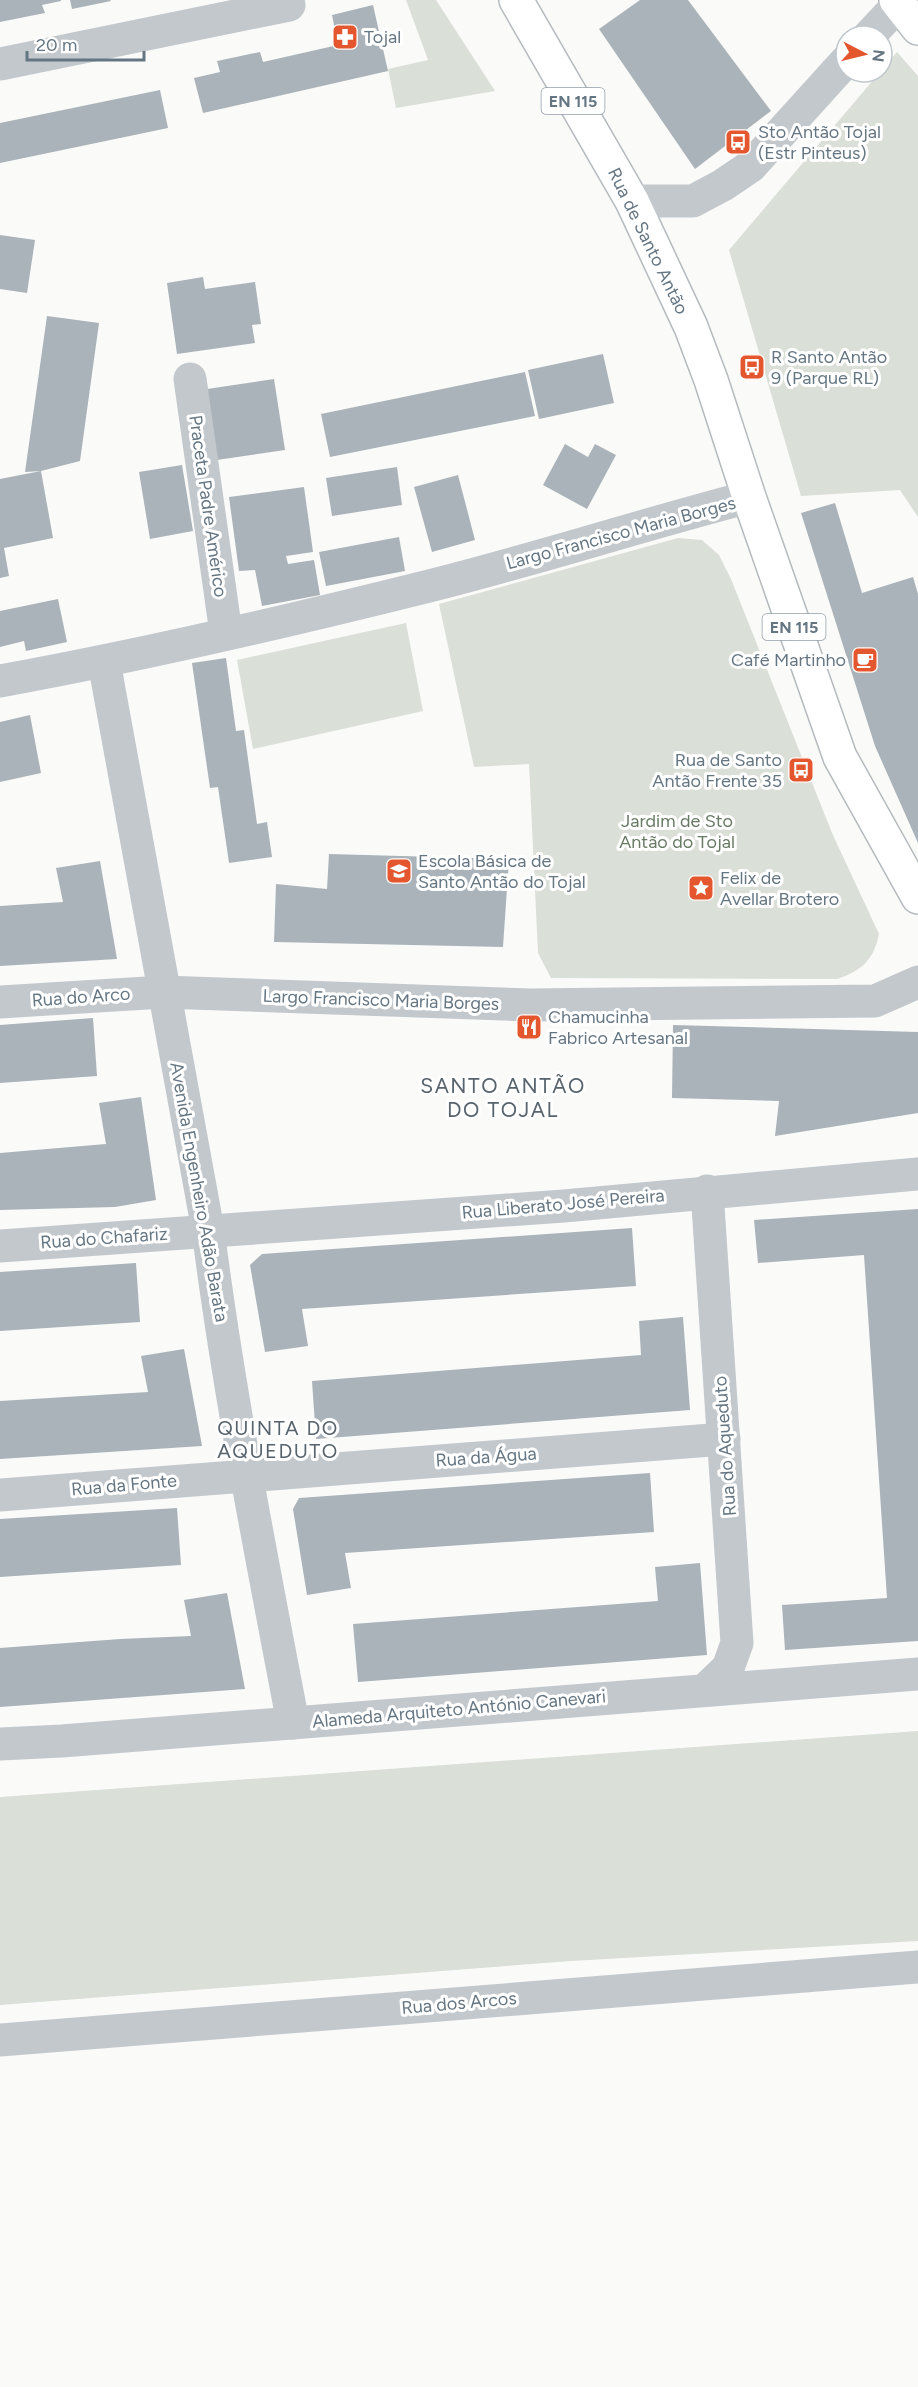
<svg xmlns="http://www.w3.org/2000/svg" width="918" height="2387" font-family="Figtree,sans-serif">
<rect width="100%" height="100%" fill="#fafaf8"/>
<!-- green -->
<g fill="#dadfd7">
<polygon points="406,0 436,0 495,91 396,108 388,69 428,60"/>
<polygon points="897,52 918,76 918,517 900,490 801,496 729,250"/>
<path d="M678,538l24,2 17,15 12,24 101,254 47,101c-5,25 -17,37 -42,45l-286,-1 -13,-25 -9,-189 -55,3 -35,-163z"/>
<polygon points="406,623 423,711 253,749 237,660"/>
<polygon points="918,1731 918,1941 571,1961 0,2005 0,1797"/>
</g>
<!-- building -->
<g fill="#aab3b9">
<polygon points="0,0 61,0 61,1 42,5 45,13 0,22"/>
<polygon points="70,0 110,0 111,1 72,9"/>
<polygon points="640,0 688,0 771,111 695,169 599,29"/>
<polygon points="373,5 388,71 203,113 194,78 220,72 217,61 260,52 263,62 338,45 332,15"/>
<polygon points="160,90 168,128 0,163 0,123"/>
<polygon points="0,235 35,240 27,293 0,289"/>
<polygon points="203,277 205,289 255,282 261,324 252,325 255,343 177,354 167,283"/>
<polygon points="47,316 99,323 80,461 41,471 53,538 4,548 9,576 0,578 0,479 41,471 25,472"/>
<polygon points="603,354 614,403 539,419 528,370"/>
<polygon points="525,372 535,416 330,457 321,414"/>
<polygon points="274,379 285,450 217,460 207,389"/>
<polygon points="565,444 588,457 595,444 616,455 587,509 543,485"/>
<polygon points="182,465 193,531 150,539 139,472"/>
<polygon points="397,467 402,505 332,516 326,478"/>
<polygon points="458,475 475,540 432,552 414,487"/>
<polygon points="304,487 313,552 286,556 288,564 314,560 320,595 262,606 255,570 239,571 229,497"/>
<polygon points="835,503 862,593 913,577 918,594 918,843 875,746 801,513"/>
<polygon points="399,537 405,571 326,586 319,552"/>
<polygon points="58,599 67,642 26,651 24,641 0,647 0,611"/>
<polygon points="226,658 236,731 244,730 257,824 267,822 272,857 229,863 218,787 210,788 192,663"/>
<polygon points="30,715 41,773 0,782 0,722"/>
<polygon points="329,854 509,859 503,947 274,942 276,884 327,889"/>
<polygon points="100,861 117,959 0,966 0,906 63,902 56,868"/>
<polygon points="93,1018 97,1076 0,1083 0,1025"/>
<polygon points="673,1025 918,1032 918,1113 775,1136 779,1101 672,1098"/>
<polygon points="141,1097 156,1200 115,1207 0,1210 0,1153 106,1144 99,1103"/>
<polygon points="918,1209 918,1641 785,1650 782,1605 887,1598 864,1255 758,1263 754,1220"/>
<polygon points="632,1228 636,1286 302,1309 308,1346 265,1352 250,1265 262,1254"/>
<polygon points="136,1263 140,1322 0,1331 0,1272"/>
<polygon points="683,1317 690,1410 316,1439 312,1381 641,1355 639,1321"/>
<polygon points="184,1349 202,1446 0,1459 0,1401 148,1392 141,1356"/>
<polygon points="650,1473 654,1532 345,1553 351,1588 307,1595 293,1509 299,1498"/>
<polygon points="177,1508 181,1565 0,1577 0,1519"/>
<polygon points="700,1563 707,1655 358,1682 353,1624 658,1601 655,1567"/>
<polygon points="227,1593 245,1689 0,1707 0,1648 120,1639 191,1636 184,1600"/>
</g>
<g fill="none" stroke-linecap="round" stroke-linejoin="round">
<!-- primary casing -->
<g stroke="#b5babe" stroke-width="36">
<polyline id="primary" points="516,0 632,201 691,327 711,380 749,497 840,757 918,897"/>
</g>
<!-- trunk casing -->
<g stroke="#b4b9bd" stroke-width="36">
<polyline id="trunk" points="896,0 918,28"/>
</g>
<!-- minor -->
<g stroke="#c3c8cc" stroke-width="33">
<polyline points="869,36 899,4"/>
<polyline points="0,64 289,5"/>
<polyline points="632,201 693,201 723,185 751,166 846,61"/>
<polyline points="190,379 226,633"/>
<path d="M104,662l104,568c21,165 54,329 85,493"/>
<path d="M0,681c143,-26 285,-59 425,-94 109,-27 216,-62 324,-90"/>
<polyline points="0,1002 163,992 531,1005 875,1001 918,982"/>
<polyline points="0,1246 564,1206 918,1174"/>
<polyline points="0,1495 724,1439"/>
<polyline points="705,1690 728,1668 737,1643 707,1191"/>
<polyline points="0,1744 62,1741 918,1674"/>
<polyline points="0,2040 918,1967"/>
</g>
<!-- primary -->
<use href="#primary" stroke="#fff" stroke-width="33"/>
<!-- trunk -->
<use href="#trunk" stroke="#fff" stroke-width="33"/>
</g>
<!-- icons -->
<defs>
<g id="pharmacy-square" transform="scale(1.35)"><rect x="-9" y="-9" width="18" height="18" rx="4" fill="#e4572e" stroke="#fff"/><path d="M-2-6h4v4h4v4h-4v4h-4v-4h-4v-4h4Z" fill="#fff"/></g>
<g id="bus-square" transform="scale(1.35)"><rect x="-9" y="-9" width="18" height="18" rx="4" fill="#e4572e" stroke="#fff"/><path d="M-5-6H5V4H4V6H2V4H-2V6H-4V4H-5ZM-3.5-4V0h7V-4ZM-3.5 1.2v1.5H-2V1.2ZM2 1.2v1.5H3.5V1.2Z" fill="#fff"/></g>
<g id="cafe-square" transform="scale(1.35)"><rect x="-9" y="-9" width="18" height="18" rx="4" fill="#e4572e" stroke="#fff"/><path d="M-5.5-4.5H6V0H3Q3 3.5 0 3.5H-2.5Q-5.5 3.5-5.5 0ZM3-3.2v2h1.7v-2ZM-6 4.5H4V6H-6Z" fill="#fff"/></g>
<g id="school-square" transform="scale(1.35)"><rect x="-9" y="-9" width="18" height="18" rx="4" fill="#e4572e" stroke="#fff"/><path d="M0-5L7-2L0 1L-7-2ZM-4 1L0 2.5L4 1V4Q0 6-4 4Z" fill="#fff"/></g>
<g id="sight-square" transform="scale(1.35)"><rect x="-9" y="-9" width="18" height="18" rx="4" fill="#e4572e" stroke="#fff"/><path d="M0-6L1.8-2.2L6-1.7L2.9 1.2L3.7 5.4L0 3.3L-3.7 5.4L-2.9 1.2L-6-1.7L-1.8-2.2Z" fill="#fff"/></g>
<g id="restaurant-square" transform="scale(1.35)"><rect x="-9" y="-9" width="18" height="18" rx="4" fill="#e4572e" stroke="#fff"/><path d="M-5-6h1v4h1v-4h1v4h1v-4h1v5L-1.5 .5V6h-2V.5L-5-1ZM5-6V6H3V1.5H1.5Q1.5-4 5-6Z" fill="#fff"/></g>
</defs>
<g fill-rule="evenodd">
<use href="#pharmacy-square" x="345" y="37"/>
<use href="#bus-square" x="738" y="142"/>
<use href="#bus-square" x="752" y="367"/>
<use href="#cafe-square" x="865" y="660"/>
<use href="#bus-square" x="801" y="770"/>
<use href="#school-square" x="399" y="871"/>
<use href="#sight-square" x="701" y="888"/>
<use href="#restaurant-square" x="529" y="1027"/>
</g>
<g text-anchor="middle" stroke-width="6" stroke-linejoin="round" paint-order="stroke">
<!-- shield labels -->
<g fill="#fff" stroke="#939fa8" stroke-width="1.5">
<rect x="541.5" y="88" width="63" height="26" rx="4.5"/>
<rect x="762.5" y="614" width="63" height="26" rx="4.5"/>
</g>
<g font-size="16" font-weight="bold" fill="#657683">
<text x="573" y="107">EN 115</text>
<text x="794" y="633">EN 115</text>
</g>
<!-- poi labels -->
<g font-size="18" fill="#657683" stroke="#fff" text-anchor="start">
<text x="364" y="43">Tojal</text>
<text x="758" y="138">Sto Antão Tojal<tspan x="758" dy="21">(Estr Pinteus)</tspan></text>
<text x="771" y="363">R Santo Antão<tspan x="771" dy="21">9 (Parque RL)</tspan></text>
<text x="846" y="666" text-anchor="end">Café Martinho</text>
<text x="782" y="766" text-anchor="end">Rua de Santo<tspan x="782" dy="21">Antão Frente 35</tspan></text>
<text x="418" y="867">Escola Básica de<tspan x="418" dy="21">Santo Antão do Tojal</tspan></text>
<text x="720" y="884">Felix de<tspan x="720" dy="21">Avellar Brotero</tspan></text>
<text x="548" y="1023">Chamucinha<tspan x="548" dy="21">Fabrico Artesanal</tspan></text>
</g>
<!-- street labels -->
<g font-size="18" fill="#657683" stroke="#fff">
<text transform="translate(648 241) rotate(64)" y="6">Rua de Santo Antão</text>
<text transform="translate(208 506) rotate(82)" y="6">Praceta Padre Américo</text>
<text transform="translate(621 533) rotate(-15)" y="6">Largo Francisco Maria Borges</text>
<text transform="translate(81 997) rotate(-4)" y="6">Rua do Arco</text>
<text transform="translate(381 1000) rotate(2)" y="6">Largo Francisco Maria Borges</text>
<text transform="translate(199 1192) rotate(80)" y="6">Avenida Engenheiro Adão Barata</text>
<text transform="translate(563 1204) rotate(-5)" y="6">Rua Liberato José Pereira</text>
<text transform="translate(104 1238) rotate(-4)" y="6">Rua do Chafariz</text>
<text transform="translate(725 1446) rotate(-94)" y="6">Rua do Aqueduto</text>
<text transform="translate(486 1457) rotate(-4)" y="6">Rua da Água</text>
<text transform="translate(124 1485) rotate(-5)" y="6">Rua da Fonte</text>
<text transform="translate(459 1709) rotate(-5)" y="6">Alameda Arquiteto António Canevari</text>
<text transform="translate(459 2003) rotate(-5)" y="6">Rua dos Arcos</text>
</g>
<!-- park labels -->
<g font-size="18" fill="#687a64" stroke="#fff">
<text x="677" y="827">Jardim de Sto<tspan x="677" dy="21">Antão do Tojal</tspan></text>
</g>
<!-- neighbourhood labels -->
<g font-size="20" letter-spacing="1.5" fill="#57646e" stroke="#fff">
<text x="278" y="1435">QUINTA DO<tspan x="278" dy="23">AQUEDUTO</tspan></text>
</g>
<!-- quarter labels -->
<g font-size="21" letter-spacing="1.5" fill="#57646e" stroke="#fff">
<text x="503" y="1093">SANTO ANTÃO<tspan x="503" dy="24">DO TOJAL</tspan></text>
</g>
</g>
<!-- north arrow -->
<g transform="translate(864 54) rotate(97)"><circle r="28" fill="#ffffff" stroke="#c1c8cd" stroke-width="1.5"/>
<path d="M0-4.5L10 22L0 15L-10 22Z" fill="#e4572e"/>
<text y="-9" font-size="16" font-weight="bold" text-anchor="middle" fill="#657683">N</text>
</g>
<!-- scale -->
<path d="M27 51v9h117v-9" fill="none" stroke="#657683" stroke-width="3"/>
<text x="36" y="51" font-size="18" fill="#657683" stroke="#ffffff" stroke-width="4.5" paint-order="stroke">20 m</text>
</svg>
